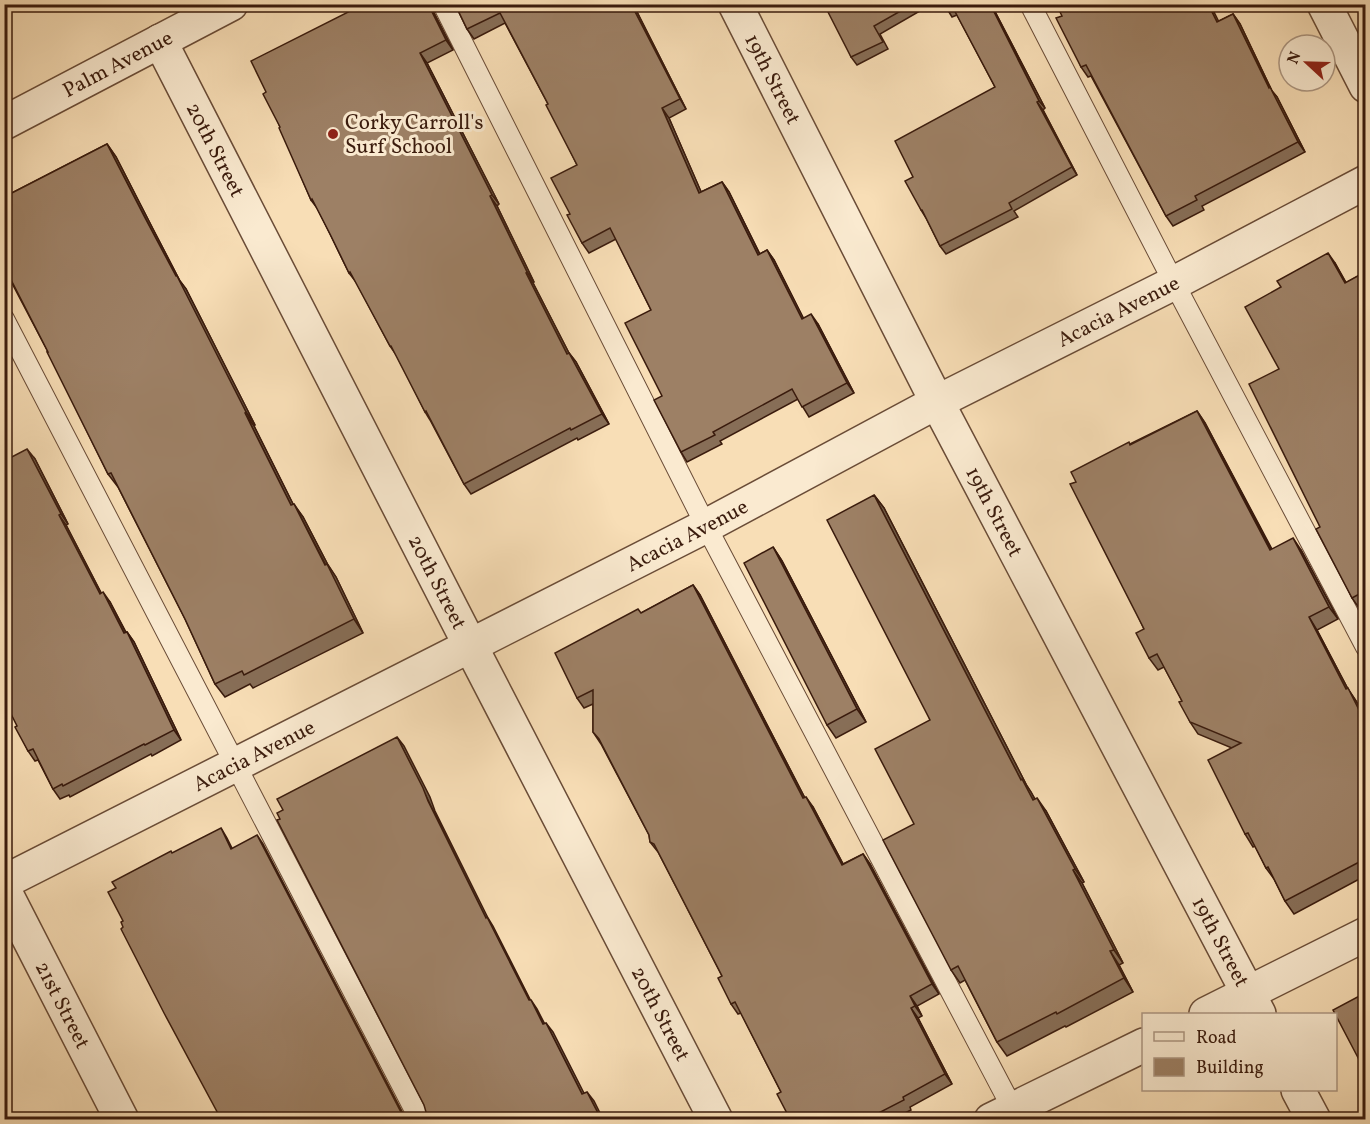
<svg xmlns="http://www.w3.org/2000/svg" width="1370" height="1124" font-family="Vollkorn,serif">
<rect width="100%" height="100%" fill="#f8deb6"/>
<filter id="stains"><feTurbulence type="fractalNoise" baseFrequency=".00333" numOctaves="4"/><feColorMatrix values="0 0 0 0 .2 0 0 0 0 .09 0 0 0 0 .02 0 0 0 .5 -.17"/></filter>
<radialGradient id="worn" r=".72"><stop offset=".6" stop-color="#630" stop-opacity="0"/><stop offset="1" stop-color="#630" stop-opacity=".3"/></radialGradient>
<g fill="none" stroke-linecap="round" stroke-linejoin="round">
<!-- service casing -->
<g stroke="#6a4c37" stroke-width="22">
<g id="service">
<polyline points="443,4 706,526 1017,1117"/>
<polyline points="1030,4 1174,283 1366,647"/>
<polyline points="4,319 420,1120"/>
</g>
</g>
<!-- minor casing -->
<g stroke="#6a4c37" stroke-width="36">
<g id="minor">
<path id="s1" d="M735,4l202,398 322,612"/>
<polyline points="1324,4 1366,86"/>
<path id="s2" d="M160,41l310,604 246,475"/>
<path id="s3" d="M4,882l702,-356 231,-124 237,-119 192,-101"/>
<path id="s4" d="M4,890l118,230"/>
<polyline points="1206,1014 1366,934"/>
<polyline points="1298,1090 1314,1120"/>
<polyline points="991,1120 1144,1045"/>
</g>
</g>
<!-- tertiary casing -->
<g stroke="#6a4c37" stroke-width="36">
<g id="tertiary">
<path id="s5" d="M4,123l227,-119"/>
</g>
</g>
<!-- service -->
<use href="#service" stroke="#faead0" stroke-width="20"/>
<!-- minor -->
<use href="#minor" stroke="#faead0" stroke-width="33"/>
<!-- tertiary -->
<use href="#tertiary" stroke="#faead0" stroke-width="33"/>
</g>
<!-- wall -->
<g fill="#876e57" stroke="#3a1b0d" stroke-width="1.5">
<polygon points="30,4 44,4 34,10"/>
<polygon points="364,4 431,4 432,9 453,50 427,63 499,204 497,206 534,282 533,283 569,353 576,362 609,424 578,440 577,438 471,494 464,484 430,420 425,412 397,356 390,346 356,282 349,273 330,234 317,208 311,200 280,127 266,92"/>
<polygon points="455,4 633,4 686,109 669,118 701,192 722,182 729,192 760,254 767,250 774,260 803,318 818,324 854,393 809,417 798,399 720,441 722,444 687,462 681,452 662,396 651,310 616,239 589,253 582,243 570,214 577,165 548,104 505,23 474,39 467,29"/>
<polygon points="837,4 932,4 880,34 888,49 857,65 851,57"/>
<polygon points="944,4 991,4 1045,108 1043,110 1077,175 1014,211 1018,217 946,254 940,246 926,218 921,210 913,177 995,87 957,15 952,17"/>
<polygon points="1233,14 1240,24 1272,91 1277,97 1305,152 1202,206 1204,210 1173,226 1166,216 1091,76 1088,77 1081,67 1062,16 1219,21"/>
<polygon points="107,144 116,157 153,229 180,281 186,289 255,425 254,426 293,504 303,517 328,565 336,577 363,633 253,688 250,684 225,697 215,684 185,619 118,487 108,474 48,352 4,268 4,197"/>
<polygon points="1335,263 1346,283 1365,272 1365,605 1359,608 1352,598 1320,527 1279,369 1281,287"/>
<polygon points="1197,411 1205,423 1272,549 1301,550 1338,619 1317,630 1348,689 1356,701 1365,718 1365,876 1294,914 1285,901 1274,879 1266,868 1255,846 1253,847 1245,834 1232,748 1198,734 1190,722 1182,701 1164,667 1158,670 1149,658 1144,629 1076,482 1130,444"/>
<polygon points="35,459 68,524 66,525 101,593 110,602 126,632 127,632 134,642 181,740 152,756 151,754 70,797 69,795 60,799 53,789 38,760 35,761 28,751 17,726"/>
<polygon points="874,495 884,508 1027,786 1035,799 1046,811 1084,882 1082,883 1123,963 1119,965 1133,992 1066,1027 1065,1026 1007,1056 997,1042 965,980 960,983 951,970 930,720"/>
<polygon points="773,547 782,561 866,722 836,738 827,725"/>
<polygon points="693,585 700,595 805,798 813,807 843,864 863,854 870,864 939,994 917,1006 922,1016 918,1018 952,1084 910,1107 911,1110 893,1119 790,1119 781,1092 741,1013 738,1014 731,1004 722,976 658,852 650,842 649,835 601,744 593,732 593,704 584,708 577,698 641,613"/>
</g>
<!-- shaded-wall -->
<g fill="#6e5a47" stroke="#3a1b0d" stroke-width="1.5">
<polygon points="428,4 431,4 432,9 453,50 446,40"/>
<polygon points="631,4 633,4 686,109 680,99"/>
<polygon points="990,4 991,4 1045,108 1039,101"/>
<polygon points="1208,4 1210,4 1224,32 1217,22"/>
<polygon points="1233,14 1240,24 1272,91 1277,97 1305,152 1298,142 1269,88"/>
<polygon points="420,53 427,63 499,204 492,195"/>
<polygon points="1037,102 1043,110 1077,175 1072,167"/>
<polygon points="662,108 669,118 706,203 699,193"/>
<polygon points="107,144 116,157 153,229 180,281 186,289 255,425 246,412"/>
<polygon points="722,182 729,192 765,265 758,255"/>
<polygon points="490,196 497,206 534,282 527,272"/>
<polygon points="767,250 774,260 809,329 802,319"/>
<polygon points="1328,253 1335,263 1352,293 1345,283"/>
<polygon points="526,273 533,283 574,363 567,354"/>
<polygon points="811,314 818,324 854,393 847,383"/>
<polygon points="569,353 576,362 609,424 602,414"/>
<polygon points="1197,411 1205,423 1278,562 1270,550"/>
<polygon points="245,413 254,426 300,518 291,505"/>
<polygon points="27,449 35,459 68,524 61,514"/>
<polygon points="874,495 884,508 1027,786 1031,792 1042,813 1033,800 1021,780"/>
<polygon points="294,504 303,517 328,565 336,577 363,633 354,619"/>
<polygon points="59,515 66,525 107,604 100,594"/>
<polygon points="1293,538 1301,550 1338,619 1329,607"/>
<polygon points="773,547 782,561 866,722 857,709"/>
<polygon points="693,585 700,595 810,808 803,798"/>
<polygon points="103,592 110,602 131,643 124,633"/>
<polygon points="1309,617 1317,630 1348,689 1356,701 1365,718 1365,722 1346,689"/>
<polygon points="127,632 134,642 181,740 174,730"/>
<polygon points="397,737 404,746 430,797 435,811 488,918 493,926 535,1009 529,1000 486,918"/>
<polygon points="806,797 813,807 849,875 842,865"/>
<polygon points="1037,798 1046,811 1084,882 1075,869"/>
<polygon points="221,828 227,838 237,858 231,849"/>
<polygon points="257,835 263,844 406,1119 403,1116"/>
<polygon points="863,854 870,864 939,994 932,984"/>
<polygon points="1073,870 1082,883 1123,963 1114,950"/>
<polygon points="1110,951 1119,965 1133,992 1124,978"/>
<polygon points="910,996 917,1006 922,1016 915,1006"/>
<polygon points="531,1000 537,1009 550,1034 543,1024"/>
<polygon points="911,1008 918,1018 952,1084 945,1074"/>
<polygon points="546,1023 553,1032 589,1103 582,1094"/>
<polygon points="587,1092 594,1101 603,1119 601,1119"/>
</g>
<!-- building -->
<g fill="#9d8065" stroke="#3a1b0d" stroke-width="1.5">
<polygon points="364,4 428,4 446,40 420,53 492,195 490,196 527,272 526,273 567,354 569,353 602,414 571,430 570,428 464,484 426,411 425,412 391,346 390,346 350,272 349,273 330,234 312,199 311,200 279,128 280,127 263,94 266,92 251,61"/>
<polygon points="455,4 631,4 680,99 662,108 699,193 722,182 758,255 767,250 802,319 811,314 847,383 802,407 792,389 713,432 715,435 681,452 654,400 662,396 625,323 651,310 610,228 582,243 567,215 570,214 551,178 577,165 546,105 548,104 500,13 467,29"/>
<polygon points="837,4 913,4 874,26 883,42 851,57 827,10"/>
<polygon points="944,4 990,4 1039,101 1037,102 1072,167 1009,203 1012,209 940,246 922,210 921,210 905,181 913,177 895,141 995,87 952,6 946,9"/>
<polygon points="1056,4 1208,4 1217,22 1233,14 1269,88 1270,87 1298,142 1195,196 1197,200 1166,216 1086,65 1081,67 1056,18 1062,16"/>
<polygon points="107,144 144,216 176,276 177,276 246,412 245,413 291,505 294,504 325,565 327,564 354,619 244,675 242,671 215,684 185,619 111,473 108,474 47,352 48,352 4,266 4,197"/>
<polygon points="1328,253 1345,283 1365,272 1365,591 1352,598 1316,529 1320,527 1249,384 1279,369 1245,307 1281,287 1277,281"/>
<polygon points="1197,411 1270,550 1293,538 1329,607 1309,617 1346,689 1348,688 1365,722 1365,859 1285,901 1268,867 1266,868 1248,833 1245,834 1208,760 1241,743 1190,722 1179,702 1182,701 1157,654 1149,658 1136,633 1144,629 1070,484 1076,482 1071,472 1129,442 1130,445"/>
<polygon points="27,449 61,514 59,515 100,594 103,592 124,633 127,632 174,730 145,745 144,744 63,786 62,784 53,789 33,749 28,751 15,727 17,726 4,700 4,461"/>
<polygon points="874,495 1021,780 1022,779 1033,800 1037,798 1075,869 1073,870 1114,950 1110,951 1124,978 1057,1014 1056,1012 997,1042 958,966 951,970 883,840 914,824 875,749 930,720 827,520"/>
<polygon points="773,547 857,709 827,725 744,563"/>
<polygon points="693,585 803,798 806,797 842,865 863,854 932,984 910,996 915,1006 911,1008 945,1074 903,1097 904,1100 867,1119 790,1119 777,1094 781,1092 735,1002 731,1004 718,978 722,976 654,844 650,842 649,835 612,764 599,739 593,732 593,690 577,698 555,653 638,609 641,613"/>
<polygon points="397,737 423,788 428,801 486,918 487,917 529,1000 531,1000 543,1024 546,1023 582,1094 587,1092 601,1119 421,1119 424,1117 426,1112 424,1105 277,820 280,819 277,813 283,810 277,799"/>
<polygon points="221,828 231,849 257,835 403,1116 406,1119 221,1119 164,1013 121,929 123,927 121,922 123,921 108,892 116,888 112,882 171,851 172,853"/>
<polygon points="1365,993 1365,1071 1333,1010"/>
</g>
<!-- markers -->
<circle fill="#8f2418" stroke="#faead0" stroke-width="2" cx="333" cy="134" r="6"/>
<g text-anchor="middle" stroke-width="6" stroke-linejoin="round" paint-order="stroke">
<!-- street labels -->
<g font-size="21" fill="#3a1b0d" stroke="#faead0">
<text dy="7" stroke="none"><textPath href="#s5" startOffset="128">Palm Avenue</textPath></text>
<text dy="7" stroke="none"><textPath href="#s1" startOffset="84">19th Street</textPath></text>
<text dy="7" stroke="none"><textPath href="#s2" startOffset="122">20th Street</textPath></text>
<text dy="7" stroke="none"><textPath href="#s3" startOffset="1252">Acacia Avenue</textPath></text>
<text dy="7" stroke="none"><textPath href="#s1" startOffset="570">19th Street</textPath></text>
<text dy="7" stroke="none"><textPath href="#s3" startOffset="766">Acacia Avenue</textPath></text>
<text dy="7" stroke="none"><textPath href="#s2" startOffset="608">20th Street</textPath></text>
<text dy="7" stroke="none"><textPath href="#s3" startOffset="280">Acacia Avenue</textPath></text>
<text dy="7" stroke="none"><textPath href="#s1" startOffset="1056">19th Street</textPath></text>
<text dy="7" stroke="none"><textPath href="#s4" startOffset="129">21st Street</textPath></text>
<text dy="7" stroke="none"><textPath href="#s2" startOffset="1094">20th Street</textPath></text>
</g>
<!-- poi labels -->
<g font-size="21" fill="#3a1b0d" stroke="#faead0" text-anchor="start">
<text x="345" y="129">Corky Carroll's<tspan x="345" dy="24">Surf School</tspan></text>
</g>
</g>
<!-- margin -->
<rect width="1370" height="1124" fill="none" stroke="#f8deb6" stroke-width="24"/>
<rect x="6" y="6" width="1358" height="1112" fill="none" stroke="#3a1b0d" stroke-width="3"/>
<rect x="12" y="12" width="1346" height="1100" fill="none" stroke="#3a1b0d" stroke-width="1.5"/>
<!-- legend -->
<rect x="1142" y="1013" width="195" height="78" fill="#faead0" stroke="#ad9782" stroke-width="1.5"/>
<rect x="1154" y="1032" width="30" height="9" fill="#faead0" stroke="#ad9782" stroke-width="1.5"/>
<text x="1196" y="1043" font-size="18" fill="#3a1b0d">Road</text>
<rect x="1154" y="1058" width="30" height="18" fill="#9d8065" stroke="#ad9782" stroke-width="1.5"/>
<text x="1196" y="1073" font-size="18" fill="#3a1b0d">Building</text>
<!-- north arrow -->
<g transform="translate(1307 63) rotate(292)"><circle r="28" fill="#faead0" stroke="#ad9782" stroke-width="1.5"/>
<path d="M0-4.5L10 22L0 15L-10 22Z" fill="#8f2418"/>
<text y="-9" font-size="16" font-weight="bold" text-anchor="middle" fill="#3a1b0d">N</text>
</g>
<rect width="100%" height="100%" filter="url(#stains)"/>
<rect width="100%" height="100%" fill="url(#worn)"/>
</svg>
